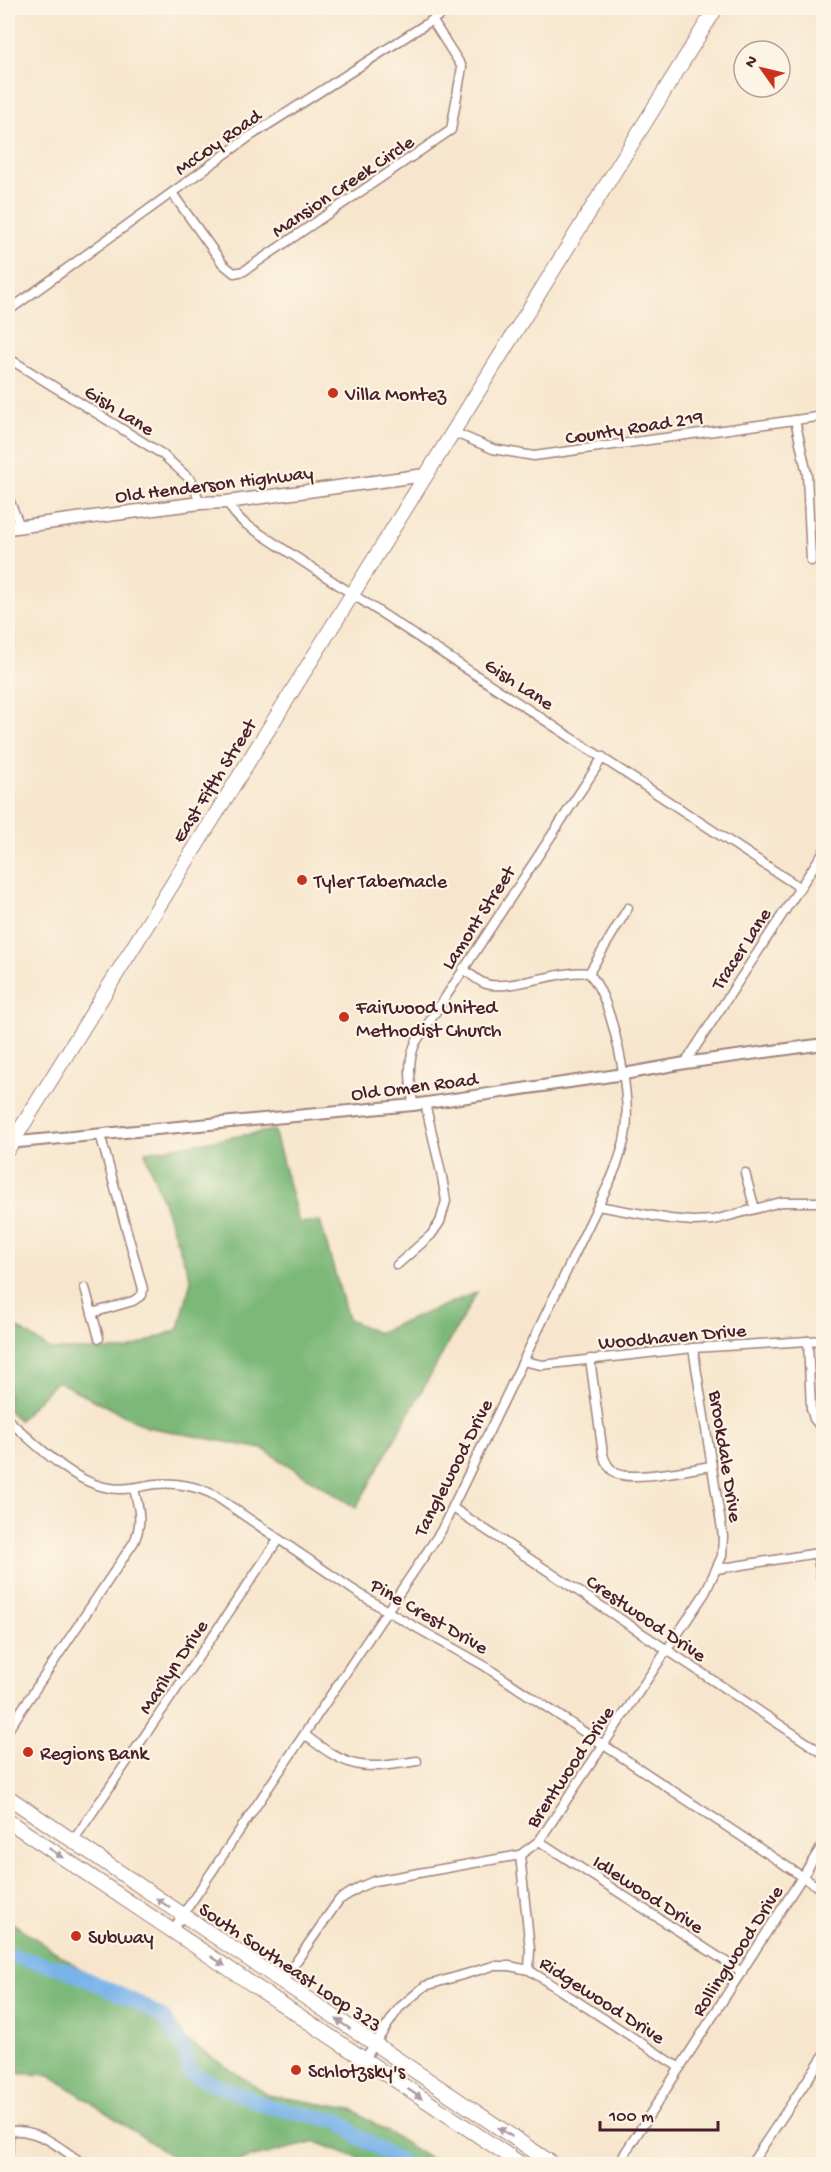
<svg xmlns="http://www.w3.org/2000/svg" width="831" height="2172" font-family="'Gochi Hand',sans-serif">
<rect width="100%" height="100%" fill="#fcf5e5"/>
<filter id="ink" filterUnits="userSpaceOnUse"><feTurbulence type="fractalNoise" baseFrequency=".0167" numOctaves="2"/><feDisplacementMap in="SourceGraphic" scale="12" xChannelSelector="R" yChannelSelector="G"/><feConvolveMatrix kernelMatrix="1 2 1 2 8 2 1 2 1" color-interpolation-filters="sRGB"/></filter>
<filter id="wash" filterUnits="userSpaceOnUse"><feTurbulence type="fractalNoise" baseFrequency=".008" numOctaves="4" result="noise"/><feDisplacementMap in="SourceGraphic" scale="24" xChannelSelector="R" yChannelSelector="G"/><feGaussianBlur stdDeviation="1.35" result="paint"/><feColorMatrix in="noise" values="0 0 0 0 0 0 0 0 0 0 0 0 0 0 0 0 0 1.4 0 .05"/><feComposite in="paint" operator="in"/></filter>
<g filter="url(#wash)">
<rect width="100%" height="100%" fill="#f7e6cd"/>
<!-- forest -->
<g fill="#7cb878" stroke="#636c52" stroke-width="1.5">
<polygon points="274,1130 299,1223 320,1221 348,1319 377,1333 477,1292 356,1508 263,1449 147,1427 57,1381 19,1420 8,1410 8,1321 51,1350 126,1350 179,1329 191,1280 145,1152"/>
<polygon points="8,1920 268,2095 352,2109 438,2164 374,2164 316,2142 225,2164 174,2158 50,2075 8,2073"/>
</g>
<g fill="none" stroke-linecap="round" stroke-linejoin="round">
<!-- river -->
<polyline stroke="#79b3e9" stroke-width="15" points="8,1952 13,1956 64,1969 140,2004 163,2018 184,2049 189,2073 270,2107 340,2121 357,2136 405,2164"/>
</g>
</g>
<g filter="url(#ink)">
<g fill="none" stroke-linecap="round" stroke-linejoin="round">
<!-- minor casing -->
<g stroke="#a0827c" stroke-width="11">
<g id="minor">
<polyline points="172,193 223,264 234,273 244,271 451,130 462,67 432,20"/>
<polyline points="8,311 249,137 451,8"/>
<polyline points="8,358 162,454 192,481 200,503"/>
<polyline points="795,420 807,474 811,561"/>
<polyline points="453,432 493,449 534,456 824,416"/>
<polyline points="8,497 20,526"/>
<polyline points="227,502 235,514 244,523 799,887"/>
<path d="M463,968c7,6 14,13 23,16 24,7 74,-15 103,-11"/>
<polyline points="589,973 628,908"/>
<polyline points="685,1063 824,851"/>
<path d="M413,1105c-2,-22 -7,-42 3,-63l187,-285"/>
<polyline points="745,1173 755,1209"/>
<polyline points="598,1206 670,1219 693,1221 714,1220 781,1202 824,1202"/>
<polyline points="397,1265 431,1235 440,1222 446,1201 442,1177 425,1103"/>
<polyline points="85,1288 99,1338"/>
<polyline points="92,1313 133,1301 142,1295 143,1289 100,1134"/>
<polyline points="808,1341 811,1409 814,1419 824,1431"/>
<path d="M590,1359l13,95c2,8 6,15 13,19 14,9 76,-4 95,-7"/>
<polyline points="523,1361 542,1365 693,1348 824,1340"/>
<path d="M8,1420c28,24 65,63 102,68 16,3 30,-2 46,-4 18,-2 41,2 58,11l138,94 35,22 96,54 341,226"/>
<polyline points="453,1508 824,1754"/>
<polyline points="817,1553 824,1595"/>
<polyline points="717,1569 824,1552"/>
<path d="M8,1730l126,-188c9,-19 5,-34 0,-53"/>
<path d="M305,1735c45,35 57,35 112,26"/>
<polyline points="73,1841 278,1540"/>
<polyline points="539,1841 742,1972"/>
<polyline points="520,1855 530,1949 529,1970"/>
<path d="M172,1931l269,-400 170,-352c7,-16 13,-32 15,-49 5,-37 -13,-129 -37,-157"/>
<polyline points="282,1982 339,1900 360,1887 374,1881 520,1855 539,1841 705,1593 722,1556 723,1536 693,1348"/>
<polyline points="364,2060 399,2008 425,1986 493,1966 509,1966 529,1970 680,2068"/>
<path d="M8,2164l1,-33c32,-2 49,16 75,33"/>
<polyline points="618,2164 824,1843"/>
<polyline points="751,2164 824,2055"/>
</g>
</g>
<!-- tertiary casing -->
<g stroke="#a0827c" stroke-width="14">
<polyline id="tertiary" points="8,1143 413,1105 624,1074 685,1063 824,1044"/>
</g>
<!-- secondary casing -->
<g stroke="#a0827c" stroke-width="15">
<polyline id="secondary" points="8,528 200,503 227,502 425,475"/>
</g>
<!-- primary casing -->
<g stroke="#a0827c" stroke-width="16">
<polyline id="primary" points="8,1149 716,8"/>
</g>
<!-- trunk casing -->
<g stroke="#a0827c" stroke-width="16">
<g id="trunk">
<polyline points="8,1797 553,2164"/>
<polyline points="8,1821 521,2164"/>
</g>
</g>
<!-- minor -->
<use href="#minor" stroke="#fff" stroke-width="8"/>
<!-- tertiary -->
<use href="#tertiary" stroke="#fff" stroke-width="10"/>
<!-- secondary -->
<use href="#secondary" stroke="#fff" stroke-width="12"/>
<!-- primary -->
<use href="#primary" stroke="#fff" stroke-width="14"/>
<!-- trunk -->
<use href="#trunk" stroke="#fff" stroke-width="14"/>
</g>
<!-- one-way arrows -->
<defs><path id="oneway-solid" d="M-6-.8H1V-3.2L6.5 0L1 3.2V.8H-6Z" transform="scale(1.5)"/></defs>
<g fill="#ae9aa0">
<use href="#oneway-solid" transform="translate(56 1853) rotate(34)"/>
<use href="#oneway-solid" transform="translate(163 1903) rotate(-145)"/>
<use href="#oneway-solid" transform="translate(218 1961) rotate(34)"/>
<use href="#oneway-solid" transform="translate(343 2024) rotate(-145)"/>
<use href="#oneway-solid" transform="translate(415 2094) rotate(34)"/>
<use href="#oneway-solid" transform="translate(505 2132) rotate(-147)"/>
</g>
</g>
<!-- markers -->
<g fill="#c8321e" stroke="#fcf5e5" stroke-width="2">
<circle cx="333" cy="393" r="6"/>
<circle cx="302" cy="880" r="6"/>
<circle cx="344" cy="1017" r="6"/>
<circle cx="28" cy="1752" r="6"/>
<circle cx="76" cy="1936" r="6"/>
<circle cx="296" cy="2070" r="6"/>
</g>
<g text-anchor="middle" stroke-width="4.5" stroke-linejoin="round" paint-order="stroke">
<!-- street labels -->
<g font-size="20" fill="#4a1f2b" stroke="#fcf5e5">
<text transform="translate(217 141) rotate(-35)" y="7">McCoy Road</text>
<text transform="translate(342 185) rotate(-34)" y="7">Mansion Creek Circle</text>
<text transform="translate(120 409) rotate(32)" y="7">Gish Lane</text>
<text transform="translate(634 426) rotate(-9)" y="7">County Road 219</text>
<text transform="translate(214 483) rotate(-7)" y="7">Old Henderson Highway</text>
<text transform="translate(520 683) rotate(33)" y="7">Gish Lane</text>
<text transform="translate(213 780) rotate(-58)" y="7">East Fifth Street</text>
<text transform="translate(477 917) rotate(-57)" y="7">Lamont Street</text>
<text transform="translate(740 948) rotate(-57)" y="7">Tracer Lane</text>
<text transform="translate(414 1085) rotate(-7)" y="7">Old Omen Road</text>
<text transform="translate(672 1335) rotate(-5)" y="7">Woodhaven Drive</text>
<text transform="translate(727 1456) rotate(81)" y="7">Brookdale Drive</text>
<text transform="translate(452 1467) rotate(-63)" y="7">Tanglewood Drive</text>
<text transform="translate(430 1615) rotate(30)" y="7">Pine Crest Drive</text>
<text transform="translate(647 1617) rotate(34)" y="7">Crestwood Drive</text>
<text transform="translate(172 1666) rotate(-56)" y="7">Marilyn Drive</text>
<text transform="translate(569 1766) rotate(-56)" y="7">Brentwood Drive</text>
<text transform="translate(649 1893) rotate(33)" y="7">Idlewood Drive</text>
<text transform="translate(736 1950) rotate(-57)" y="7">Rollingwood Drive</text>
<text transform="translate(291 1966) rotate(34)" y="7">South Southeast Loop 323</text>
<text transform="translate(603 1999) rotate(33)" y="7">Ridgewood Drive</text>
</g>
<!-- poi labels -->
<g font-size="20" fill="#4a1f2b" stroke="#fcf5e5" text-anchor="start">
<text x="345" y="400">Villa Montez</text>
<text x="314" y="887">Tyler Tabernacle</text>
<text x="356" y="1013">Fairwood United<tspan x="356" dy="23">Methodist Church</tspan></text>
<text x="40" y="1759">Regions Bank</text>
<text x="88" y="1943">Subway</text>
<text x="308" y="2077">Schlotzsky's</text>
</g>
</g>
<!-- margin -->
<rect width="831" height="2172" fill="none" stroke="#fcf5e5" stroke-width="30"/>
<!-- north arrow -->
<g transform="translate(762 69) rotate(304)"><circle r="28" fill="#fcf5e5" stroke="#b59f9b" stroke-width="1.5"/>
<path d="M0-4.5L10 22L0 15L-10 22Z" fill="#c8321e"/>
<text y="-9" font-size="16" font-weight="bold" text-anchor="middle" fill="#4a1f2b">N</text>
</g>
<!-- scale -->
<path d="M600 2121v9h118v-9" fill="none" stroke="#4a1f2b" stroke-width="3"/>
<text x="609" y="2121" font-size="18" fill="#4a1f2b" stroke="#fcf5e5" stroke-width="4.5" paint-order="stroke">100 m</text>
</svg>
